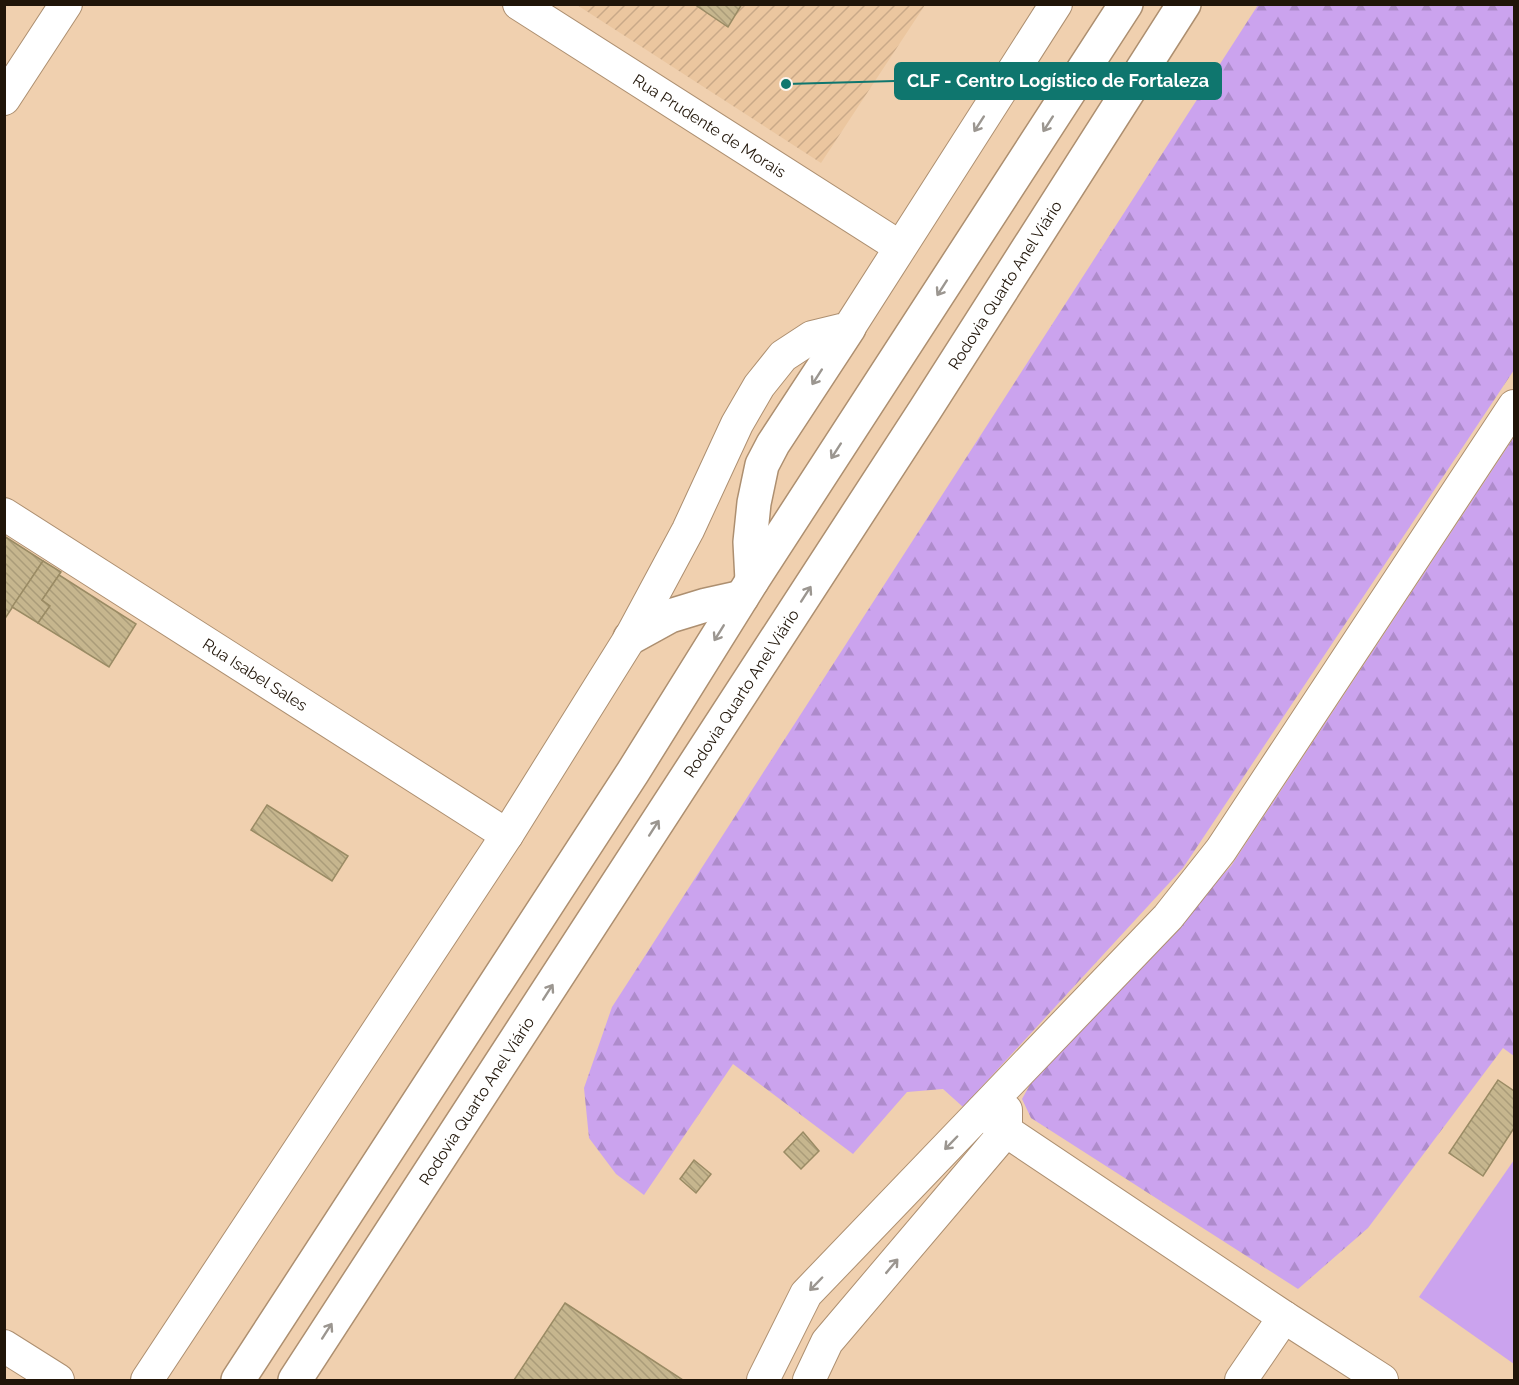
<svg xmlns="http://www.w3.org/2000/svg" width="1519" height="1385" font-family="Raleway,sans-serif">
<defs>
<pattern id="industrial-furrows" width="10" height="10" patternUnits="userSpaceOnUse" patternTransform="scale(1.5)"><rect width="10" height="10" fill="#ebc69f"/><path d="M-1 1l2-2M0 10L10 0M9 11l2-2" fill="none" stroke="#c9a988"/></pattern>
<pattern id="forest-firs" width="22" height="20" patternUnits="userSpaceOnUse" patternTransform="scale(1.5)"><rect width="22" height="20" fill="#cba3ee"/><path d="M5 1l3.5 6h-7zM16 11l3.5 6h-7z" fill="#ae8bcb"/></pattern>
<pattern id="building-back-hatch" width="6" height="6" patternUnits="userSpaceOnUse" patternTransform="scale(1.5)"><rect width="6" height="6" fill="#c6b68e"/><path d="M-1 5l2 2M0 0l6 6M5-1l2 2" fill="none" stroke="#aa9c79"/></pattern>
</defs>
<rect width="100%" height="100%" fill="#f0d0af"/>
<!-- industrial -->
<polygon fill="url(#industrial-furrows)" points="577,5 925,5 821,163"/>
<!-- forest -->
<g fill="url(#forest-firs)">
<polygon points="1258,5 1514,5 1514,370 1183,868 963,1107 943,1089 907,1092 853,1154 733,1064 644,1195 616,1174 589,1138 584,1088 612,1007"/>
<polygon points="1514,437 1514,1056 1503,1048 1368,1228 1298,1289 1031,1118 1022,1099 1032,1081 1231,866"/>
</g>
<!-- pitch -->
<polygon fill="#cba3ee" points="1514,1160 1514,1364 1419,1297"/>
<!-- building -->
<g fill="url(#building-back-hatch)" stroke="#9a8b64" stroke-width="1.5">
<polygon points="694,4 742,4 728,27"/>
<polygon points="4,536 43,561 4,620"/>
<polygon points="43,561 61,572 42,600 50,606 38,623 12,607"/>
<polygon points="59,575 136,624 109,667 38,623 50,606 42,600"/>
<polygon points="267,805 348,856 332,881 251,830"/>
<polygon points="1498,1080 1514,1091 1514,1128 1483,1176 1449,1153"/>
<polygon points="803,1132 819,1151 801,1169 784,1152"/>
<polygon points="694,1160 711,1174 696,1193 680,1179"/>
<polygon points="565,1303 683,1380 514,1380"/>
</g>
<g fill="none" stroke-linecap="round" stroke-linejoin="round">
<!-- minor casing -->
<g stroke="#ad8f70" stroke-width="34">
<g id="minor">
<path id="s1" d="M519,4l381,243"/>
<polyline points="4,99 66,4"/>
<path id="s2" d="M4,514l503,321"/>
<polyline points="982,1111 1006,1131 1284,1317 1382,1380"/>
<polyline points="4,1346 58,1380"/>
<polyline points="147,1380 507,835 630,638 688,530 737,424 759,386 783,356 812,337 849,328 1056,4"/>
<polyline points="763,1380 806,1294 1168,917 1221,850 1514,406"/>
<polyline points="809,1380 827,1342 1006,1131 1006,1110"/>
<polyline points="1241,1380 1284,1317"/>
</g>
</g>
<!-- highway casing -->
<g stroke="#ad8f70" stroke-width="36">
<g id="highway">
<polyline points="752,581 750,542 754,503 762,465 773,444 849,328"/>
<polyline points="630,638 670,616 706,605 742,597"/>
<polyline points="238,1380 633,772 752,581 1126,4"/>
<path id="s3" d="M295,1380l630,-970 259,-406"/>
</g>
</g>
<!-- minor -->
<use href="#minor" stroke="#fff" stroke-width="32"/>
<!-- highway -->
<use href="#highway" stroke="#fff" stroke-width="33"/>
</g>
<!-- one-way arrows -->
<defs><path id="oneway-shaft" d="M-6 0H5M1.5-3L5.5 0L1.5 3" fill="none" stroke-width="1.6" stroke-linecap="round" stroke-linejoin="round" transform="scale(1.5)"/></defs>
<g stroke="#9b9690">
<use href="#oneway-shaft" transform="translate(979 124) rotate(123)"/>
<use href="#oneway-shaft" transform="translate(1048 124) rotate(123)"/>
<use href="#oneway-shaft" transform="translate(942 288) rotate(123)"/>
<use href="#oneway-shaft" transform="translate(817 377) rotate(123)"/>
<use href="#oneway-shaft" transform="translate(836 451) rotate(123)"/>
<use href="#oneway-shaft" transform="translate(806 594) rotate(-57)"/>
<use href="#oneway-shaft" transform="translate(719 633) rotate(122)"/>
<use href="#oneway-shaft" transform="translate(654 828) rotate(-57)"/>
<use href="#oneway-shaft" transform="translate(548 992) rotate(-57)"/>
<use href="#oneway-shaft" transform="translate(951 1143) rotate(134)"/>
<use href="#oneway-shaft" transform="translate(892 1266) rotate(-50)"/>
<use href="#oneway-shaft" transform="translate(816 1284) rotate(134)"/>
<use href="#oneway-shaft" transform="translate(327 1331) rotate(-57)"/>
</g>
<g text-anchor="middle" stroke-width="4.5" stroke-linejoin="round" paint-order="stroke">
<!-- street labels -->
<g font-size="16" fill="#201509" stroke="#fdf6ef">
<text dy="6" stroke="none"><textPath href="#s1" startOffset="226">Rua Prudente de Morais</textPath></text>
<text dy="6" stroke="none"><textPath href="#s3" startOffset="1305">Rodovia Quarto Anel Viário</textPath></text>
<text dy="6" stroke="none"><textPath href="#s2" startOffset="298">Rua Isabel Sales</textPath></text>
<text dy="6" stroke="none"><textPath href="#s3" startOffset="819">Rodovia Quarto Anel Viário</textPath></text>
<text dy="6" stroke="none"><textPath href="#s3" startOffset="333">Rodovia Quarto Anel Viário</textPath></text>
</g>
</g>
<!-- callouts -->
<path fill="none" stroke="#0f766e" stroke-width="2" d="M786 84L895 81"/>
<circle fill="#0f766e" stroke="#fdf6ef" stroke-width="2" cx="786" cy="84" r="6"/>
<rect fill="#0f766e" stroke="#0f766e" stroke-width="2" x="895" y="63" width="326" height="36" rx="6"/>
<g font-size="18" text-anchor="middle" font-weight="bold" fill="#fff">
<text x="1058" y="87">CLF - Centro Logístico de Fortaleza</text>
</g>
<!-- border -->
<rect width="1519" height="1385" fill="none" stroke="#201509" stroke-width="12"/>
</svg>
